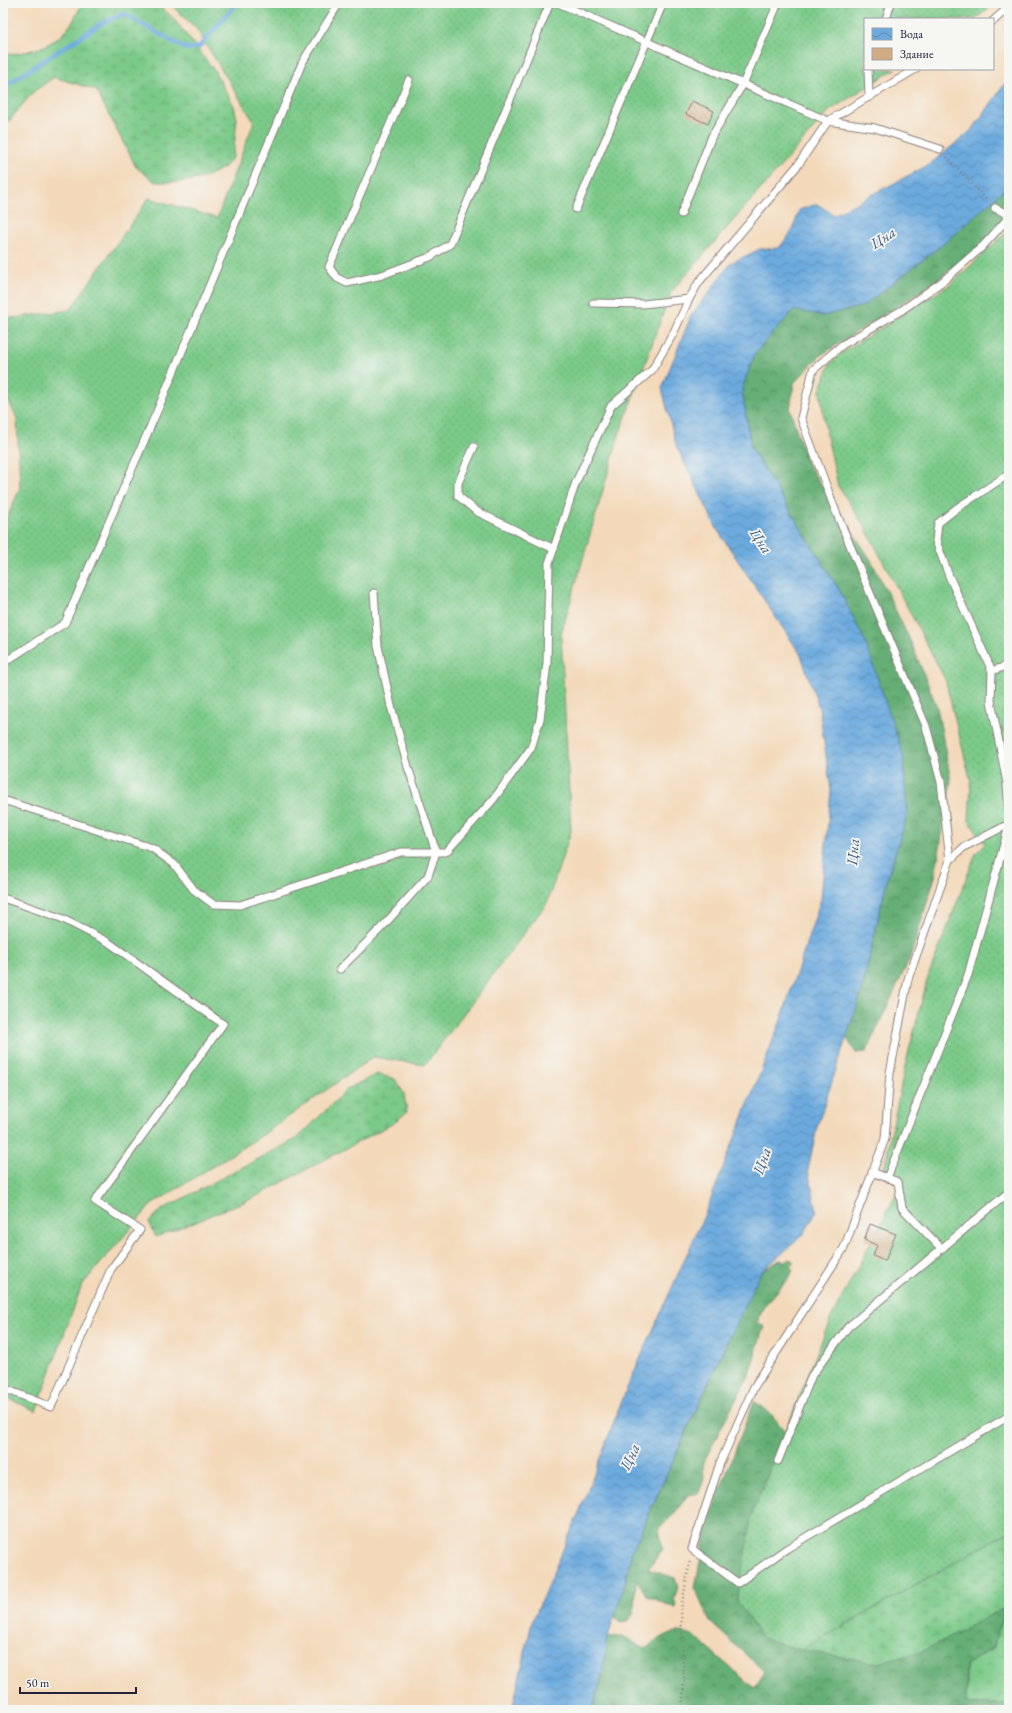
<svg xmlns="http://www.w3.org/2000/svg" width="1012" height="1713" font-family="'EB Garamond',serif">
<defs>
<pattern id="grass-tufts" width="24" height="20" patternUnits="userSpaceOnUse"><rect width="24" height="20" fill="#7cca89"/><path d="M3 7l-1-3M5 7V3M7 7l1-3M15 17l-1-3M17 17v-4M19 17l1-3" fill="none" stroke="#6bad77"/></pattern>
<pattern id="forest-crowns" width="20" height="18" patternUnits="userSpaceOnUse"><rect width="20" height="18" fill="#65ae75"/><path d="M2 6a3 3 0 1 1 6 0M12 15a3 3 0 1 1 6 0" fill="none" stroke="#538d61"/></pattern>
<pattern id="wetland-marsh" width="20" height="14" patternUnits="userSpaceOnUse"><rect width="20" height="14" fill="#7cca89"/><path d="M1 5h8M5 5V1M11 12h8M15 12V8" fill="none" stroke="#6bad77"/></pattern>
<pattern id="garden-dots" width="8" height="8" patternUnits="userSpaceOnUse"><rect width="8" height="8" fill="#7cca89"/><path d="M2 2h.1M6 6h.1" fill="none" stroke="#6bad77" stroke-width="1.8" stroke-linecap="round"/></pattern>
<pattern id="water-waves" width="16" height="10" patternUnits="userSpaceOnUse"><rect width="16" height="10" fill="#6caade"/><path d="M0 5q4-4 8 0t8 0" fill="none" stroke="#588ab5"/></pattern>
<pattern id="building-back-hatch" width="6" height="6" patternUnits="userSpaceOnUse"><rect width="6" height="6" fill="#d3ab80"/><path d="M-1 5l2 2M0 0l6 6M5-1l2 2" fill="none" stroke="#ab8b6a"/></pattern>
</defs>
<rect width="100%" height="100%" fill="#f6f6f2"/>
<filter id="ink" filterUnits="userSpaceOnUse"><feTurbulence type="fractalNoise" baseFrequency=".025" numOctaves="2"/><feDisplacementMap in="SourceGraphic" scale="8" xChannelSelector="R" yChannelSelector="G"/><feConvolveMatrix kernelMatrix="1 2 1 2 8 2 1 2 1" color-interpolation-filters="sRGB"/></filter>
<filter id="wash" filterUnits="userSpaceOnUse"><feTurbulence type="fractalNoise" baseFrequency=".012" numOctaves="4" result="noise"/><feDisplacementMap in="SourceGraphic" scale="16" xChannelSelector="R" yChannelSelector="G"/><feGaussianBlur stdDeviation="0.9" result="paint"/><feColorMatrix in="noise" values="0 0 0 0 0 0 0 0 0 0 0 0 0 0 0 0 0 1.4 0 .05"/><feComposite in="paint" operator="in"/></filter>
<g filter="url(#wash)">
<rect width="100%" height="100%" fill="#f3d9ba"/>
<!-- grass -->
<polygon fill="url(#grass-tufts)" stroke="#4f7662" points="1004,1608 1009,1608 1009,1704 966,1704 966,1665 994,1647"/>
<!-- forest -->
<g fill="url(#forest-crowns)" stroke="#446858">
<polygon points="1009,185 1009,221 994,239 923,290 821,355 794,383 790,409 807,463 871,560 910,640 937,707 951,781 935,877 910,958 866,1052 856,1053 846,1037 861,993 888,876 907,815 840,591 751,448 742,389 755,353 794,310 823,316 942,245"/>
<path d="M791,1259l3,4 -4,3 3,4 -3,7 -26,29 -7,17 6,2 2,4 -3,3 -13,43 -46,88 1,16 -5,14 -11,2 -14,19 -15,15 4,20 -15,20 27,9 3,9 -4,12 3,8 -2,1 -28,-12 -10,-16c-4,15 3,27 -9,41l-8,1 -6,-6 11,-33 7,-32 119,-261 10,-18 19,-12 5,2z"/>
<path d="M754,1401l17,13 14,17 -33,83 10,124 39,12 78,13 42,-11 83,-44 -10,39 -28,18v39h43v6h-417l9,-30 7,-43 15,-1 22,13c18,-12 29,-24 50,-12l59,51 11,-16 -55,-50 -15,-34 12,-64z"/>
</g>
<!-- wetland -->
<g fill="url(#wetland-marsh)" stroke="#4f7662">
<path d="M83,3h73l17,15 41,52 20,36 3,13 -4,38 -8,10 -22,11 -24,4h-24l-19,-15 -40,-77 -42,-13 -21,15 -30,36v-73c24,-2 49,-7 65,-27 6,-7 10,-17 15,-25z"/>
<polygon points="377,1074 395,1079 404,1094 407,1112 392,1124 251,1199 156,1237 149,1222 161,1210 298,1138 347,1089"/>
<polygon points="1006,1533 1009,1534 1009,1608 1004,1608 921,1652 879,1663 801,1650"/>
</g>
<!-- garden -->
<g fill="url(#garden-dots)" stroke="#4f7662">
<polygon points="169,3 995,3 976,19 865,19 865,69 895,69 829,111 671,292 619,435 561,634 571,831 547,903 425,1065 373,1057 264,1134 151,1205 82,1285 36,1411 3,1396 3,527 20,488 17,418 3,390 3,317 13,318 70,310 149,198 217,218 254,122 196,28"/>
<polygon points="1009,230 1009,1534 1006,1533 801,1650 762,1638 737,1601 752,1514 831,1318 904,1180 884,1169 905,1066 928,977 976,853 985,844 969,821 971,782 945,679 865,527 838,486 826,432 820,391 830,364 843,352 951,284"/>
</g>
<!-- water -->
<polygon fill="url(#water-waves)" stroke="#47668c" points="1009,78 1009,185 942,245 863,306 823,316 794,310 755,353 742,389 751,448 840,591 865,641 903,754 907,815 888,876 861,993 817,1127 808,1170 817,1211 803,1235 761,1272 724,1348 632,1551 625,1583 608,1637 601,1680 592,1710 512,1710 532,1622 578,1515 627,1388 705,1214 781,1020 821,899 831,790 819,708 801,655 718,531 676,445 662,388 691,316 731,263 760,249 779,248 793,230 799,210 817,204 834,215 930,164 972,130"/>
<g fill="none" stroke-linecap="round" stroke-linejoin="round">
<!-- stream -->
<polyline stroke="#6caade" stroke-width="4.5" points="3,87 102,23 124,14 186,49 199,47 237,3"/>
</g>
<g id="blocks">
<!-- building -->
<g fill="url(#building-back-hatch)">
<polygon points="692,101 714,111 708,124 686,114"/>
<polygon points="870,1224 896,1234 885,1261 873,1256 877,1245 864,1240"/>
</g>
</g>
</g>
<g filter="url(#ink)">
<use href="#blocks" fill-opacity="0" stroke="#8a7e7a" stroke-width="1"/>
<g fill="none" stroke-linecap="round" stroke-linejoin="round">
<!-- service casing -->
<g stroke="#8a7e7a" stroke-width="9">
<g id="service">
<polyline points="558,3 828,121 916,69"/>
<polyline points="886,19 891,3"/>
<polyline points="993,21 1009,7"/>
<polyline points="868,69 869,97"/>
<polyline points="409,80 329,267 337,278 347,283 382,275 430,257 450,244 550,3"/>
<polyline points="995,208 1009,215"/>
<polyline points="576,209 663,3"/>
<polyline points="681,214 712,136 743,84 778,3"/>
<polyline points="1009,217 983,246 943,281 902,310 842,345 813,370 801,418 836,512 926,726 941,782 950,860 908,979 890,1073 885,1139 844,1248 754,1387 720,1463 692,1549 738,1583 786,1549 1009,1416"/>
<polyline points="593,303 643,304 689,299"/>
<polyline points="474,447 458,483 458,496 476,511 554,549"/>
<polyline points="1009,474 957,508 938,523 936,541 949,576 992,671 991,701 1007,783 1009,813"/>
<polyline points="3,663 65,623 158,409 302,63 339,3"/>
<polyline points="992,671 1009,665"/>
<polyline points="3,800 152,848 174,864 194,890 213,904 240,905 401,852 446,852 493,800 531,748 540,719 547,663 549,563 576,482 611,406 652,370 673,334 689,299 699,282 798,165 828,121 875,128 940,149"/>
<polyline points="950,860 964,847 1009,824"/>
<polyline points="3,898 61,918 108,942 223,1024 95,1201 140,1230 111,1269 51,1407 3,1388"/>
<polyline points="340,969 384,925 428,876 436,852 408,767 391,706 378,646 374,593"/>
<polyline points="872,1172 898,1182 902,1208 942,1249"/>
<polyline points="887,1178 968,975 1009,826"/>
<polyline points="778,1461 812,1375 848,1327 1009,1192"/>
</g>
</g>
<!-- path -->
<g stroke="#8a7e7a" stroke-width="2.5" stroke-dasharray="1 3" stroke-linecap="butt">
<polyline points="947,157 987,200"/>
<polyline points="682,1710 684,1681 681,1609 690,1560"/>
</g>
<!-- service -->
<use href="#service" stroke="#fff" stroke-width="7"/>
</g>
</g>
<g text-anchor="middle" stroke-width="3.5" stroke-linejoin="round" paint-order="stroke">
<!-- water labels -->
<g font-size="15" font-style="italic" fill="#40587c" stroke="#f6f6f2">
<text transform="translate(883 238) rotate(-33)" y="5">Цна</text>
<text transform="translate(761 541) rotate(57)" y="5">Цна</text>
<text transform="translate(853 852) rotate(-86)" y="5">Цна</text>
<text transform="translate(762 1161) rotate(-71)" y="5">Цна</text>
<text transform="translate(630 1457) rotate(-65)" y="5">Цна</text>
</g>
</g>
<!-- margin -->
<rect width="1012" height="1713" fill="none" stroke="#f6f6f2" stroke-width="16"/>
<!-- legend -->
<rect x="864" y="18" width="130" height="52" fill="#f6f6f2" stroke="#a1a1a9"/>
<rect x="872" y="28" width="20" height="12" fill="url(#water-waves)" stroke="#a1a1a9"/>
<text x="900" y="38" font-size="12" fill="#22223b">Вода</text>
<rect x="872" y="48" width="20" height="12" fill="#d3ab80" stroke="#a1a1a9"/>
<text x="900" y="58" font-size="12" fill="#22223b">Здание</text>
<!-- scale -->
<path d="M20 1687v6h116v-6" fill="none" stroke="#22223b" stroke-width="2"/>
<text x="26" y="1687" font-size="12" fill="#22223b" stroke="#f6f6f2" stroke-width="3" paint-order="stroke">50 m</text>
</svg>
